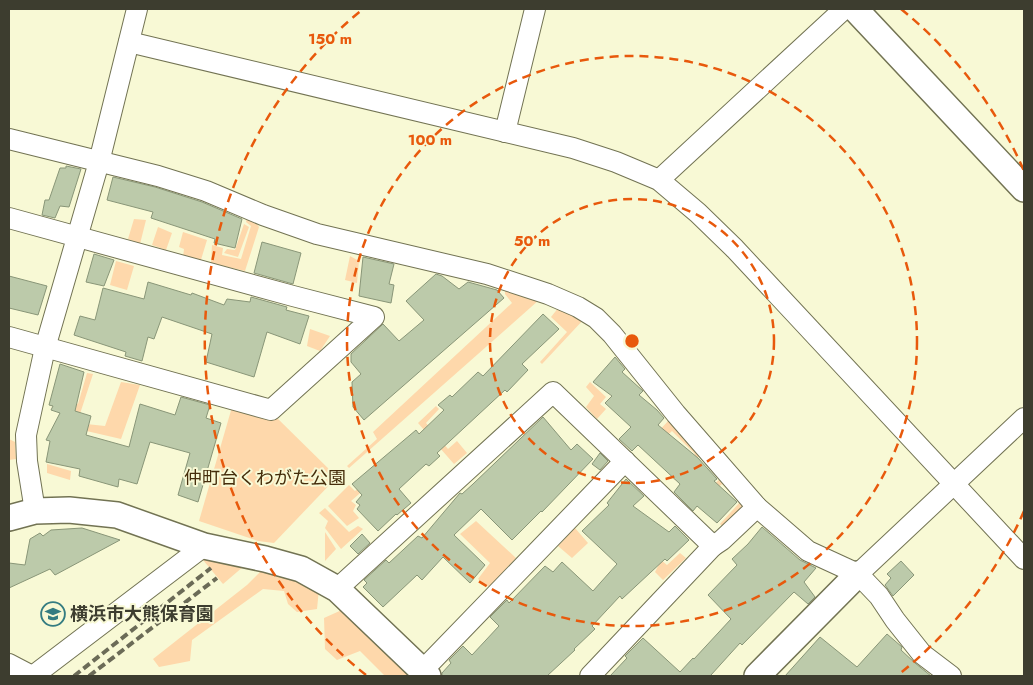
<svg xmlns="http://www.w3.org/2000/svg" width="1033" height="685" font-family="Jost,'Noto Sans JP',sans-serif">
<rect width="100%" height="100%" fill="#f8f9d5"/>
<!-- green -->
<g fill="#fed8ab">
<polygon points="247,218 254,220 259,227 245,271 211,263 212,245 223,248 222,255 241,259 251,226 246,222"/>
<polygon points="134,219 146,220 140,244 128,239"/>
<polygon points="244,224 249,227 238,257 224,253 227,249 235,250"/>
<polygon points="158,227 172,233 166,250 152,245"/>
<polygon points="183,232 207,240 200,263 183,257 184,249 179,247"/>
<polygon points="350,256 359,261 357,283 345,280"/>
<polygon points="116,261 134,266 127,290 110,285"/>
<polygon points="505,287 539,300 349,468 347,466 377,439 373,432 512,303 505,294"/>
<polygon points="559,307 585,318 542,364 540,362 567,332 551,317"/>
<polygon points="310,329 330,336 320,351 307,346"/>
<polygon points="87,373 93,374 77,423 105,426 121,382 140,385 121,439 65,426 74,402 78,404"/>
<polygon points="590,382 606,397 600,404 606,409 597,419 586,407 594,396 586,387"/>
<polygon points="436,406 439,409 426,423 448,449 457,441 467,453 454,464 418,423"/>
<polygon points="232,407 274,415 337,477 274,543 258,541 199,521"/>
<polygon points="669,420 703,452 677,481 673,479 695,454 672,431 652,450 646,445"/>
<polygon points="9,439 15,442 16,459 9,460"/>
<polygon points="47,464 71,471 70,480 47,473"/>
<polygon points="722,477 748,503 724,528 720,524 741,501 722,484 702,502 698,499"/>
<polygon points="363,484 366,488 351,501 356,505 353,511 359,518 347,526 328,506 349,485 355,491"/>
<polygon points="325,508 349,532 358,526 363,529 341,549 325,528 328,521 319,513"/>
<polygon points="476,521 516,558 489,587 478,579 490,563 460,534"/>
<polygon points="575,528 588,543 572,558 558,546"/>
<polygon points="325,532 336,549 325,561"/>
<polygon points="680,553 686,558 663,580 655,572 661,560 667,565"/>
<polygon points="211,554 244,566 223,584 203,560"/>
<polygon points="263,569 319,589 317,609 297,612 288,604 284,591 263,589 192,640 190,661 159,667 153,659 247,585"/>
<polygon points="344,609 414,676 385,676 360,651 337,660 325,649 324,618"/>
</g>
<!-- building -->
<g fill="#bccaaa" stroke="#899678">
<polygon points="66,166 81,169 69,207 60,206 55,218 42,215 45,200 49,200 60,168 66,168"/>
<polygon points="113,177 155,187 202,202 242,219 235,248 214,243 215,239 151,218 153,212 107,200"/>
<polygon points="262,242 301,253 293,284 254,273"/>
<polygon points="94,254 114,260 104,286 86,282"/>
<polygon points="363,257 394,264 389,284 394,285 391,303 359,296"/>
<polygon points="436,274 442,276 459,289 468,282 497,290 504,298 364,420 353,407 352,382 361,374 351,362 351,354 383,324 399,341 424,320 406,301"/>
<polygon points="9,276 47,286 38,315 9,308"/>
<polygon points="148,282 191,295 192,293 224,305 227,299 250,302 251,297 287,307 286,310 309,316 300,344 267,332 254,377 206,362 212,334 162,317 154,339 148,337 142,361 125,356 126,352 74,335 80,316 95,320 103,288 144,299"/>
<polygon points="543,314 559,329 522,364 528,370 507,392 505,390 437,453 440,456 429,466 426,464 399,489 411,503 397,515 396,514 378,531 357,509 360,505 356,502 362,495 352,484 416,430 419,434 444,410 438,405 450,395 452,397 478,372 483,376"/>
<polygon points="615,357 625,369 622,372 643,391 639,395 657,410 664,418 658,425 698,458 717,479 714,481 737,502 717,523 697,506 693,511 674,492 680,484 638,445 632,451 619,439 631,427 605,403 612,396 593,382"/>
<polygon points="60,364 84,372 75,411 91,416 86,435 129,447 140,404 175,415 181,397 210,405 206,418 221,423 198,502 178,495 190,453 150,442 137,484 119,479 118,487 79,476 80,469 46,462 50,441 46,440 60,413 51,410 53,406 49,405"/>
<polygon points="543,417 571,450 577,444 593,459 542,512 541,511 512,540 481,509 454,535 485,565 470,583 443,557 422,580 417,575 383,607 363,587 367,583 364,580 386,560 389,563 418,536 422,538 460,493 462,494 473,484"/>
<polygon points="600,453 608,461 600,470 592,464"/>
<polygon points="626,479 644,496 633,506 669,532 675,526 689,540 667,561 665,559 622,599 620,596 592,626 595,629 574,649 575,650 547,676 442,676 442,673 451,663 449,660 463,646 472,655 499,626 490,617 507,600 509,603 545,566 553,572 562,562 593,591 617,564 582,531 609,505 607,503"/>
<polygon points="762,527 800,560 816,568 804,582 815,597 808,604 794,592 742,645 740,643 711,675 713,676 610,676 627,658 625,656 643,638 680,672 693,658 694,659 731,619 708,595 737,565 732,559 748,544"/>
<polygon points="82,528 120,540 55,575 50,569 9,588 9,563 25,565 30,539 40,533 43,536 51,530"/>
<polygon points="362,534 370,543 358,554 350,546"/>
<polygon points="901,561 914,575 893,596 885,585 891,578 887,574"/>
<polygon points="887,634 902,647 901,650 915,663 931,676 785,676 820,637 857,667"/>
</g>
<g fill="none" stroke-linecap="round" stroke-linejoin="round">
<!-- minor casing -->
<g stroke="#727353" stroke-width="22">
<g id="minor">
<polyline points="129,42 573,148 616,162 659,180 698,213 735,249 1024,559"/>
<polyline points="505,132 535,9"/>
<polyline points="9,139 158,176 206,191 263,215 317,234 487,274 548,294 578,307 596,318 612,334 676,414 757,507 808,551 858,574 879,596 895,620 922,654 951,676"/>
<polyline points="659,180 844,9"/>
<polyline points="9,218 293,296 374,317 271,410 9,337"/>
<polyline points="35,511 27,461 26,435 45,348 99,162 137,9"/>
<polyline points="713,546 722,540 757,507"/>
<polyline points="858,574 1024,418"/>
<polyline points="337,589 553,392 713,546 590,676"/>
<polyline points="9,664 32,676"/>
<polyline points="422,671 625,461"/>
<polyline points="33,676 204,546"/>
</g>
</g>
<!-- tertiary casing -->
<g stroke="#727353" stroke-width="28">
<g id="tertiary">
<polyline points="855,9 1024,189"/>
<polyline points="9,518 35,511 69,510 117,515 204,546 265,559 301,569 337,589 428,676"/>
<polyline points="757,676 858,574"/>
</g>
</g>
<!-- minor -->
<use href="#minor" stroke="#fff" stroke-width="20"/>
<!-- tertiary -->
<use href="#tertiary" stroke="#fff" stroke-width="25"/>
<!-- rail -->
<g stroke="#6b6b57" stroke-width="4" stroke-dasharray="8 4" stroke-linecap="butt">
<polyline points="74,676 211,568"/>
<polyline points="89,676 217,578"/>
</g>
</g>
<!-- distance rings -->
<g fill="none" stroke="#e8590c" stroke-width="2.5" stroke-dasharray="9 6">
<circle cx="632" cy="341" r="142"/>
<circle cx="632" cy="341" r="285"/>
<path d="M1024 511A427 427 0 0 1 898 675M366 675A427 427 0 0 1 363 9M901 9A427 427 0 0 1 1024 171"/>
</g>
<!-- icons -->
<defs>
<g id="school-ring" transform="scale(1.25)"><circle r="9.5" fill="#f8f9d5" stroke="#347c81" stroke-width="1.5"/><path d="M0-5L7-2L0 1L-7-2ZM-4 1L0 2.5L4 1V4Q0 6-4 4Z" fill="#347c81"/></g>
</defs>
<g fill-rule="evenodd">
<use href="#school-ring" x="53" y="614"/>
</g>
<g text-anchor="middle" stroke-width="4" stroke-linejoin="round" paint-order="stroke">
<!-- park labels -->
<g font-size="18" fill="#452d0b" stroke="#f8f9d5">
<text x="265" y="484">仲町台くわがた公園</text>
</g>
<!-- poi labels -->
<g font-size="18" font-weight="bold" fill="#3d3d2f" stroke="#f8f9d5" text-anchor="start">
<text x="70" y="620">横浜市大熊保育園</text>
</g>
</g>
<circle cx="632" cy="341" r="8" fill="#e8590c" stroke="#f8f9d5" stroke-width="2.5"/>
<g font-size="15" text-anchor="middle" font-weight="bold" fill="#e8590c" stroke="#f8f9d5" stroke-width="4" stroke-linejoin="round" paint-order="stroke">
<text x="330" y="44">150 m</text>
<text x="430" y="145">100 m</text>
<text x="532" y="246">50 m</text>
</g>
<!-- border -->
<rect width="1033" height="685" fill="none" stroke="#3d3d2f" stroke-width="20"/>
</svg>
